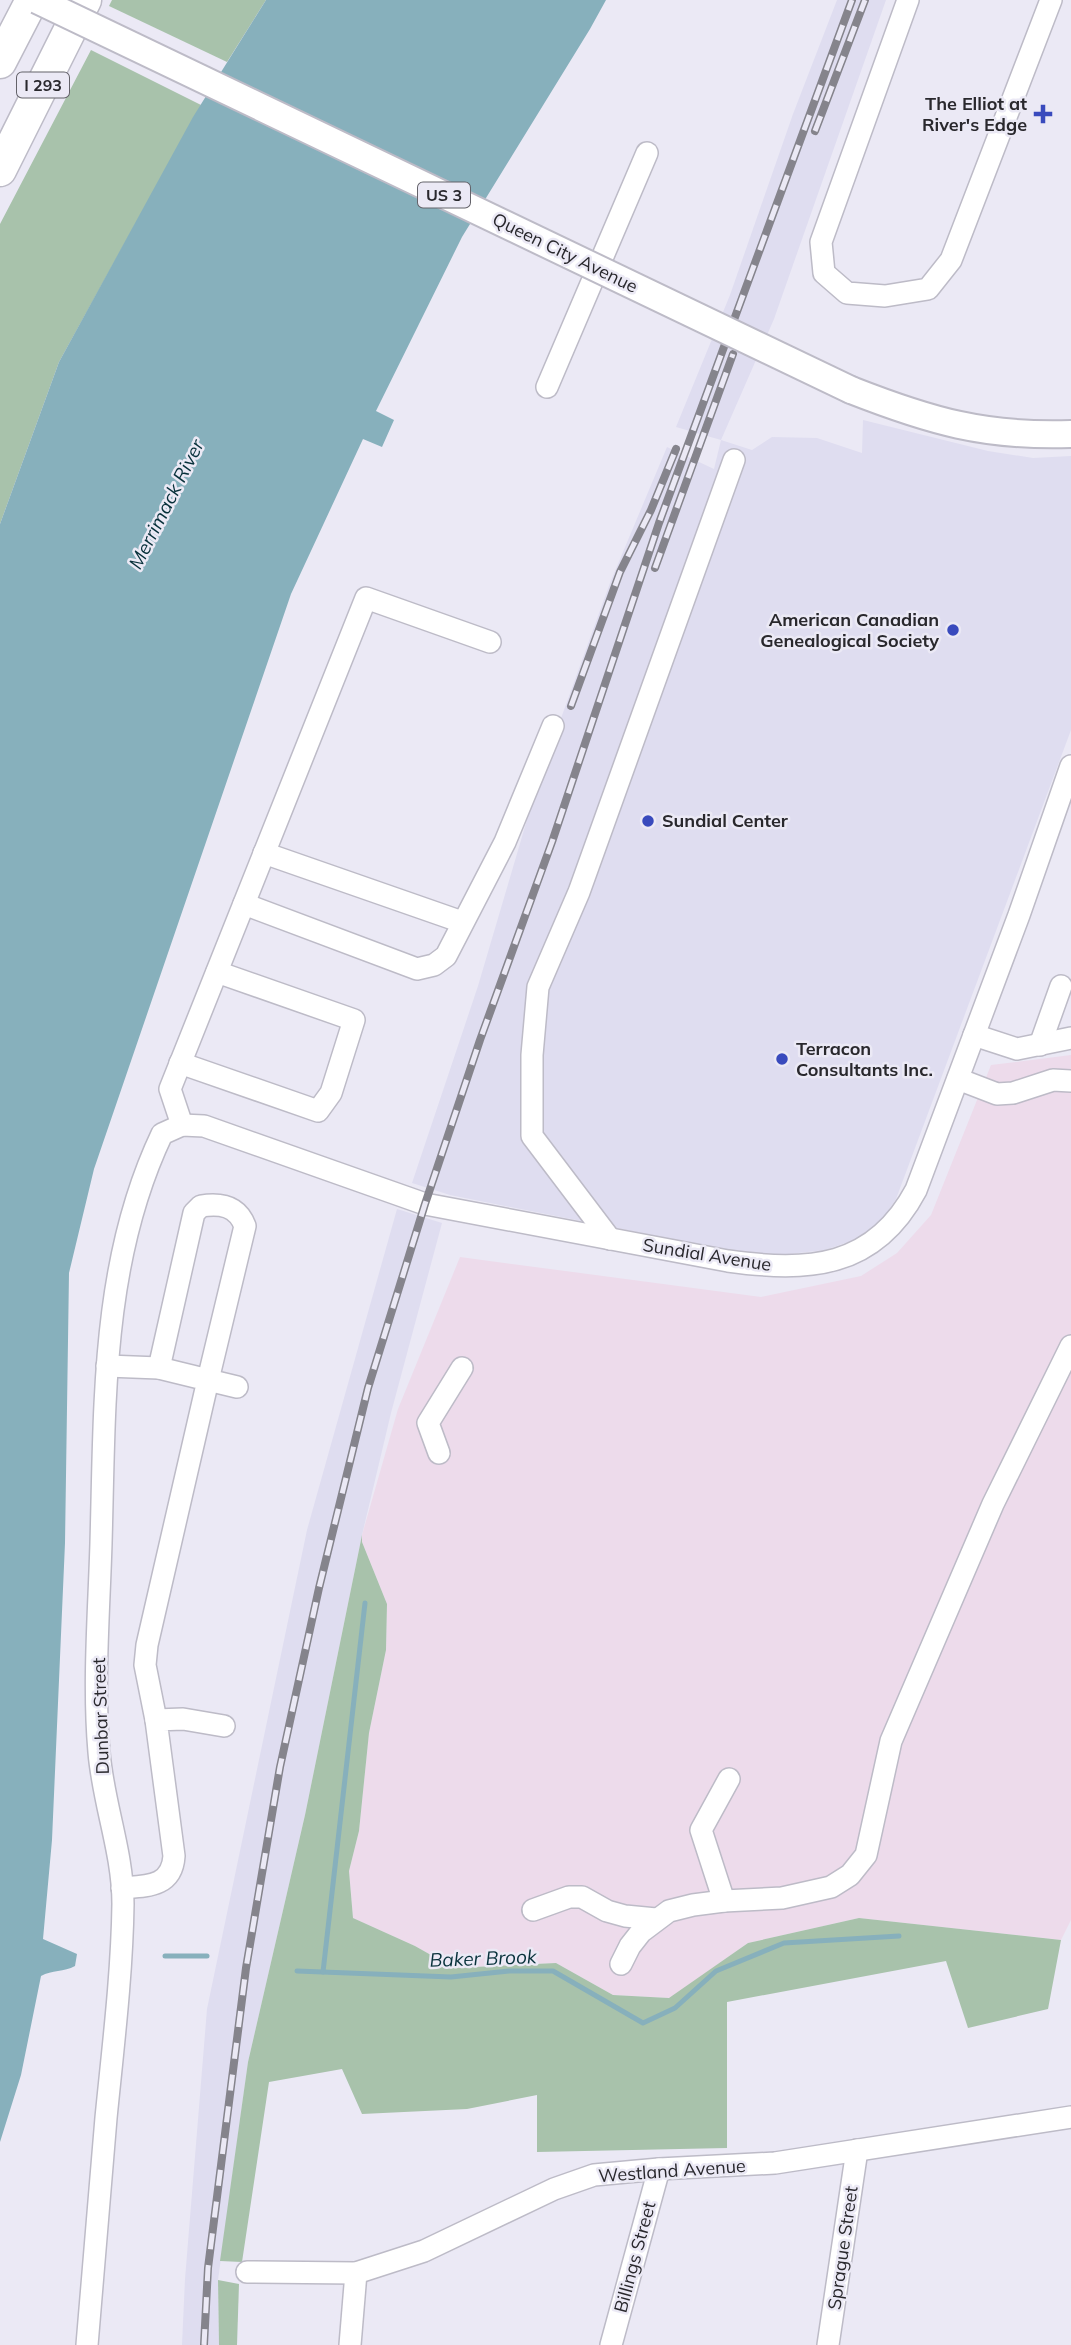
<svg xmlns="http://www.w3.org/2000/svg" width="1071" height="2345" font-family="Mulish,sans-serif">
<rect width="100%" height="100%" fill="#ebe9f5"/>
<!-- built -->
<g fill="#dfddf0">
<polygon points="837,0 886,0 774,319 721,440 752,450 772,437 817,438 862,453 863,420 988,451 1033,458 1071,456 1071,730 896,1199 881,1222 854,1240 825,1250 763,1257 450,1195 412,1183 478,986 539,779 610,583 667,447 714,469 721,440 676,427 730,295 793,114"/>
<polygon points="397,1209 442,1223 391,1413 362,1535 305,1815 248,2062 218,2280 219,2345 182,2345 185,2279 207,2009 307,1530"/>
</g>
<!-- industrial -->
<polygon fill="#eddbeb" points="1071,1055 1071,1920 1061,1940 859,1918 748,1943 670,1998 613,1995 556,1963 454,1968 415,1946 353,1918 349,1871 359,1831 369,1733 386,1650 387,1604 362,1542 362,1535 398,1409 460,1257 761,1297 861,1276 897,1253 931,1215 991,1065"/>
<!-- green -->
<g fill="#a8c2ab">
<polygon points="112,0 266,0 227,62 109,6"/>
<polygon points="91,50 201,105 59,362 0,524 0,224"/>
<polygon points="362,1535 362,1542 387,1604 386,1650 369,1733 359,1831 349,1871 353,1918 415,1946 454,1968 556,1963 613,1995 669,1998 748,1943 859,1918 1061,1940 1048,2009 968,2028 946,1961 727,2002 727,2148 537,2152 537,2095 467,2109 362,2114 342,2069 269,2082 242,2262 220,2261 248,2062 305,1815"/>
<polygon points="218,2280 239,2284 237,2345 219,2345"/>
</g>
<!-- water -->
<path fill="#87b0bc" d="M266,0h340l-16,29 -128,208 -86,174 18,9 -12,27 -19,-8 -72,155 -197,575 -25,104 -4,270 -13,297 -9,99 34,15 -2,12c-11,6 -23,4 -34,10l-20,99 -21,67v-1618l59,-162 134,-245z"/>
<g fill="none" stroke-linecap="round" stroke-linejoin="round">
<!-- stream -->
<g stroke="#87b0bc" stroke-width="5">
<polyline points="165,1956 207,1956"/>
<polyline points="297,1971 451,1977 509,1971 553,1971 643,2023 675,2008 716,1971 784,1943 899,1936"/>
<polyline points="323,1972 365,1603"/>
</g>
<!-- minor casing -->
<g stroke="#bdbbc7" stroke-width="24">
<g id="minor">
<polyline points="908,0 821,242 824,273 847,293 885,296 928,289 951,260 1051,0"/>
<polyline points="547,387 647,153"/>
<polyline points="264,853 462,922"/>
<polyline points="244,904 417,969 434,965 446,956 505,842 553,726"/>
<polyline points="974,1035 1017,1049 1071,1038"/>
<polyline points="1040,1045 1061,986"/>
<polyline points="180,1063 318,1111 331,1093 354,1020 217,972"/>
<polyline points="958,1079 997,1094 1013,1093 1053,1080 1071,1081"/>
<polyline points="182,1125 170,1089 366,598 490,642"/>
<polyline points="610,1239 532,1136 532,1055 538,987 579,892 734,460"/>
<polyline points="107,1366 159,1368 208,1380 147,1645 145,1665 156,1720"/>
<path d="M159,1368l35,-155 7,-7c19,-3 36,-1 44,20l-37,154 29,7"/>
<polyline points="439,1453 428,1423 462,1368"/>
<path d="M122,1888c25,-2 50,-1 52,-32l-18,-136 27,-1 41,7"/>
<polyline points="724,1901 701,1830 729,1779"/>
<polyline points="533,1910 569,1897 582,1897 607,1911 625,1916 656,1919"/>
<polyline points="621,1964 630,1946 641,1932 669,1911 693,1905 724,1901 782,1898 831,1887 850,1875 866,1855 891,1741 993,1504 1071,1346"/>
<polyline points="247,2272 356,2273 424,2251 554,2189 594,2175 659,2169 775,2163 1071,2117"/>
<path d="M87,2345c7,-76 12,-151 19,-227 7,-71 16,-143 17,-214 0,-52 -20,-101 -24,-152 -6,-69 0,-140 2,-209 4,-139 0,-281 61,-409l20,-9 22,1 221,78 303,57c80,11 146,8 188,-71l103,-275 52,-149"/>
<polyline points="350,2345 356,2273"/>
<polyline points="611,2345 659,2169"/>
<polyline points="828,2345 857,2150"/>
</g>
</g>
<!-- major casing -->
<g stroke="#bdbbc7" stroke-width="30">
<path id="major" d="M851,390c79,31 134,47 220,44"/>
</g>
<!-- highway casing -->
<g stroke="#bdbbc7" stroke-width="35">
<g id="highway">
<polyline points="0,62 32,0"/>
<polyline points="0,170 85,0"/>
</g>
</g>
<!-- minor -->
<use href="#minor" stroke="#fff" stroke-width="21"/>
<!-- major -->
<use href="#major" stroke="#fff" stroke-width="26"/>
<!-- highway -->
<use href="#highway" stroke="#fff" stroke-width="32"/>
<!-- rail casing -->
<g stroke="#85848c" stroke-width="8">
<g id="rail">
<polyline points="815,131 865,0"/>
<polyline points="655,568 733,354"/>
<polyline points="571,706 620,572 651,510 676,449"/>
<polyline points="204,2345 208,2268 246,1968 280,1767 319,1588 368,1388 425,1204 480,1040 552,842 659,523 852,0"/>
</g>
</g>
<!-- rail -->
<use href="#rail" stroke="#ebe9f5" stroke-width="5" stroke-dasharray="16" stroke-linecap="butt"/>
<!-- major-bridge casing -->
<g stroke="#bdbbc7" stroke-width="30" stroke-linecap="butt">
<polyline id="major-bridge" points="37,0 851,390"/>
</g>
<!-- major-bridge -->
<use href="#major-bridge" stroke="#fff" stroke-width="26"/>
</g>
<!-- markers -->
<g fill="#394abd" stroke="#ebe9f5" stroke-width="2.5">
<path d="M1039.5 103.5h7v7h7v7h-7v7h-7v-7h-7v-7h7z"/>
<circle cx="953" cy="630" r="7"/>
<circle cx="648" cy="821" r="7"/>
<circle cx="782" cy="1059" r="7"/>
</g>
<g text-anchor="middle" stroke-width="5" stroke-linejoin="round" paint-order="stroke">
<!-- shield labels -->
<g fill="#ebe9f5" stroke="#636269" stroke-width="2">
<rect x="17" y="72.5" width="52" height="25" rx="5"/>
<rect x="418" y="182.5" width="52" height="25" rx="5"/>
</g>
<g font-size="16" font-weight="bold" fill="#29282d">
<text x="43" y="91">I 293</text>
<text x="444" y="201">US 3</text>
</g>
<!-- poi labels -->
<g font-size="18" font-weight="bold" fill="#29282d" stroke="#ebe9f5" text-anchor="end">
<text x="1027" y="110">The Elliot at<tspan x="1027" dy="21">River's Edge</tspan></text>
<text x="939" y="626">American Canadian<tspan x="939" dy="21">Genealogical Society</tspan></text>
<text x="662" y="827" text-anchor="start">Sundial Center</text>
<text x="796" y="1055" text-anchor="start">Terracon<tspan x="796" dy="21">Consultants Inc.</tspan></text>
</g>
<!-- street labels -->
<g font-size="18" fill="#29282d" stroke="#ebe9f5">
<text transform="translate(565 253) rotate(26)" y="6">Queen City Avenue</text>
<text transform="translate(707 1255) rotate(9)" y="6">Sundial Avenue</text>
<text transform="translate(101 1716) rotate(-92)" y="6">Dunbar Street</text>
<text transform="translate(672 2171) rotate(-4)" y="6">Westland Avenue</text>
<text transform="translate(843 2248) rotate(-82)" y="6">Sprague Street</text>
<text transform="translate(635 2257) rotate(-75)" y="6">Billings Street</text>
</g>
<!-- water labels -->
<g font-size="19" font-style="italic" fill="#07303a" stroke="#ebe9f5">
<text transform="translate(166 504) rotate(-63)" y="7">Merrimack River</text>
<text transform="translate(483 1958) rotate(-2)" y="7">Baker Brook</text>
</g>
</g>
</svg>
